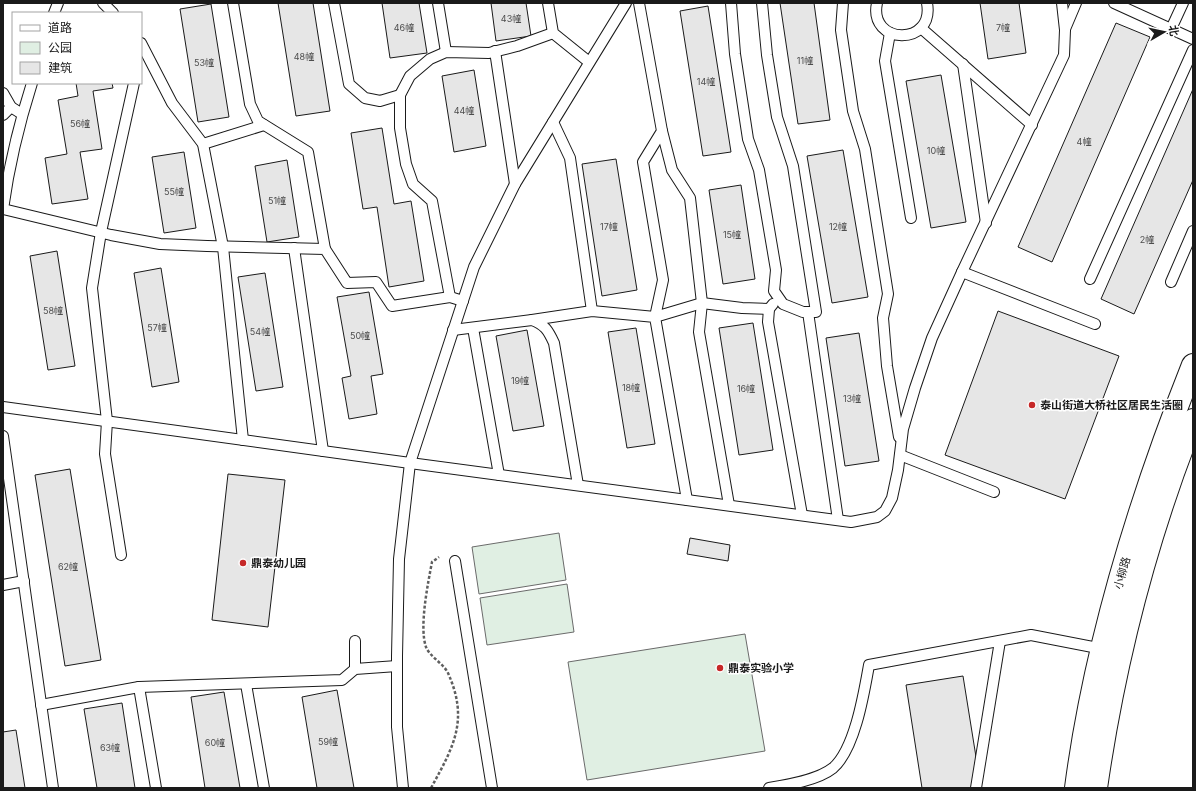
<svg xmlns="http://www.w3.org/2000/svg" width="1196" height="791" font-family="Inter,'Noto Sans SC',sans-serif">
<rect width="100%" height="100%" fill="#fff"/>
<!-- green -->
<g fill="#e0efe3" stroke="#6a6a6a">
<polygon points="559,533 566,580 479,594 472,547"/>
<polygon points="567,584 574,632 487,645 480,598"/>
<polygon points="745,634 765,751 587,780 568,662"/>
</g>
<!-- building -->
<g fill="#e6e6e6" stroke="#1a1a1a">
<polygon points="278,3 313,3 330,111 296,116"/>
<polygon points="382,3 419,3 427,53 390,58"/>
<polygon points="491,3 526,3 531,36 496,41"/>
<polygon points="780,3 814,3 830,120 798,124"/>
<polygon points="980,3 1019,3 1026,53 988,59"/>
<polygon points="211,4 229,117 198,122 180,9"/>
<polygon points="708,6 731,152 703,156 680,11"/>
<polygon points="1116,23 1150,37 1052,262 1018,247"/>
<polygon points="474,70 486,146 454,152 442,76"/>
<polygon points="941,75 966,222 931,228 906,81"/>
<polygon points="76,83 112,83 113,88 93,91 102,149 80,152 88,199 52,204 45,158 67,154 58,100 78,96"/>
<polygon points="1193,89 1193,180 1134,314 1101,299"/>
<polygon points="382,128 394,204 411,201 424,281 389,287 377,207 363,209 351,133"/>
<polygon points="843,150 868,297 832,303 807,156"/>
<polygon points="184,152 196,228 164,233 152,157"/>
<polygon points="616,159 637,290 602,296 582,164"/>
<polygon points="287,160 299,237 267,242 255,166"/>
<polygon points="741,185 755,279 723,284 709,190"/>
<polygon points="57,251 75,366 48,370 30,256"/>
<polygon points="161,268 179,382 152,387 134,273"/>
<polygon points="265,273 283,387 256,391 238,277"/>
<polygon points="369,292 383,374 371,376 377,414 349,419 342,378 351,376 337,297"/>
<polygon points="998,311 1119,356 1065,499 945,455"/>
<polygon points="753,323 773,450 739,455 719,328"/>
<polygon points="636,328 655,444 627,448 608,332"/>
<polygon points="527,330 544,426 513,431 496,336"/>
<polygon points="859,333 879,461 845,466 826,338"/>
<polygon points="70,469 101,660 65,666 35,475"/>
<polygon points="228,474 285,480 268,627 212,620"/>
<polygon points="690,538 730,545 728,561 687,554"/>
<polygon points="963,676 981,788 922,788 906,685"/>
<polygon points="337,690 354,788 317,788 302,697"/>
<polygon points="224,692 240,788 205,788 191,697"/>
<polygon points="122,703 135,788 97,788 84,709"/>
<polygon points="16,730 25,788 3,788 3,732"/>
</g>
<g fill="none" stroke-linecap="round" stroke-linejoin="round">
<!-- service casing -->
<g stroke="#1a1a1a" stroke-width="12">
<g id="service">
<polyline points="103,3 113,13"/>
<polyline points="233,3 250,104 258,121 308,152 325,249"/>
<polyline points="334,3 349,84 365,98 380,101 400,95"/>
<polyline points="438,3 446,52"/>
<polyline points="548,3 553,33 589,62"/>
<polyline points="639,3 662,131 643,162 663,280 655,317 702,303 742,308 769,309"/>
<polyline points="731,3 735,54 748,139 759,170 776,270 774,291 783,304 803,312 816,312 793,166 777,117 767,55 762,3"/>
<polyline points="843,3 841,30 853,111 865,149 888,294 883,318 887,366 899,437"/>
<path d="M877,3c-9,42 58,44 50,0"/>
<polyline points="1114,3 1193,39"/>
<polyline points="54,13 58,3"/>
<polyline points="921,28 1032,125"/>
<polyline points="1065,29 1076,3"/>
<polyline points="1171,29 1183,3"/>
<polyline points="890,33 885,61 911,218"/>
<polyline points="141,43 172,103 203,144 223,247 243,440"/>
<polyline points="495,51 515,184"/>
<polyline points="963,64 986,223"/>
<polyline points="3,93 11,107 22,114"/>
<polyline points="3,115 11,107"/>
<polyline points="553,122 570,158 592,311"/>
<polyline points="662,131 672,170 690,198 702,303 699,332 729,505"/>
<polyline points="203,144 264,125"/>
<polyline points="3,209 111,235 160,244 207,246 325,249 347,283 376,282 392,306 450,297 463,301"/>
<path d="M3,209c6,-43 16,-85 29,-126"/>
<polyline points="294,248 323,451"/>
<polyline points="962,272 1095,324"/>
<polyline points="1090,279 1193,50"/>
<polyline points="1171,282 1193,231"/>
<polyline points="450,297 432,201 413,184 406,164 400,128 400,95 410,76 430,59 446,52 489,53 517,46 553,33"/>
<polyline points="773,304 769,309 768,322 802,515"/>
<polyline points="808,312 838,520"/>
<polyline points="532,320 592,311 655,317 687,500"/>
<polyline points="473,328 499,475"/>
<path d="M453,330l79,-10c13,5 16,10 22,23l24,142"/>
<polyline points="3,407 410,463 851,522 877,517 885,511 892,498 898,470 903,429 915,388 932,338 962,272 1064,55 1065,30 1062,3"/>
<polyline points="3,436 53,788"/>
<polyline points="900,455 994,492"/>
<polyline points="121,555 105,454 107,421 92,288 101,232 134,83"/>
<polyline points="455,561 492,788"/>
<polyline points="3,585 24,581"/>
<polyline points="355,669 355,641"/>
<polyline points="246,684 264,788"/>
<polyline points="139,687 156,788"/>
<polyline points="41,705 139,687 342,680 355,669 397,666"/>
<polyline points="403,788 397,727 397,656 399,559 410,463 474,267 515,184 626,3"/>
<path d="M769,788c19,-3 49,-8 64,-20 22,-19 31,-75 36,-103l162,-30 72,14"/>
<polyline points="976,788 1000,641"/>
</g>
</g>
<!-- tertiary casing -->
<g stroke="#1a1a1a" stroke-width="24">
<g id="tertiary">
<path d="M1076,788c19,-145 63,-287 117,-423"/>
<path d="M1096,788c18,-125 50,-250 97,-368"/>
</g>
</g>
<!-- path -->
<path stroke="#5f5f5f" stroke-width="2.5" stroke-dasharray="3 2" stroke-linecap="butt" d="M431,788c23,-42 38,-68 17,-115 -5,-10 -18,-16 -22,-26 -7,-20 2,-64 6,-85l7,-5"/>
<!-- service -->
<use href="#service" stroke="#fff" stroke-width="10"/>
<!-- tertiary -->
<use href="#tertiary" stroke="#fff" stroke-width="22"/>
</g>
<!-- markers -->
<g fill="#c62828" stroke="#fff" stroke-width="1.5">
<circle cx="1032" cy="405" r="4"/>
<circle cx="243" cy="563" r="4"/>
<circle cx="720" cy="668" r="4"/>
</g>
<g text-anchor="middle" stroke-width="3" stroke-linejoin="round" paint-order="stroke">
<!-- number labels -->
<g font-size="9" fill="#4d4d4d">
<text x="511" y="22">43幢</text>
<text x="404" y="31">46幢</text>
<text x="1003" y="31">7幢</text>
<text x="304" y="60">48幢</text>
<text x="805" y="64">11幢</text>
<text x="204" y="66">53幢</text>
<text x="706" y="85">14幢</text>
<text x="464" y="114">44幢</text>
<text x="80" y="127">56幢</text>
<text x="1084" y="145">4幢</text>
<text x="936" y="154">10幢</text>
<text x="174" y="195">55幢</text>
<text x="277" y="204">51幢</text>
<text x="609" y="230">17幢</text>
<text x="838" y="230">12幢</text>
<text x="732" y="238">15幢</text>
<text x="1147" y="243">2幢</text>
<text x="53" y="314">58幢</text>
<text x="157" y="331">57幢</text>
<text x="260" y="335">54幢</text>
<text x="360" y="339">50幢</text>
<text x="520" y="384">19幢</text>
<text x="631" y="391">18幢</text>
<text x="746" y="392">16幢</text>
<text x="852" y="402">13幢</text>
<text x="68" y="570">62幢</text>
<text x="328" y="745">59幢</text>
<text x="215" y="746">60幢</text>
<text x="110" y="751">63幢</text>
</g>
<!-- poi labels -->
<g font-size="11" font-weight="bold" fill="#1a1a1a" stroke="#fff" text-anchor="start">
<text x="1040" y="409">泰山街道大桥社区居民生活圈</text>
<text x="251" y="567">鼎泰幼儿园</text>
<text x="728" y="672">鼎泰实验小学</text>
</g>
<!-- street labels -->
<g font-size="11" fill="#1a1a1a" stroke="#fff">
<text transform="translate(1122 573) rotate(-74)" y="4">小柳路</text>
</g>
</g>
<!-- border -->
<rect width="1196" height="791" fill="none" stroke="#1a1a1a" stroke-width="8"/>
<!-- legend -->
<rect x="12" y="12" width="130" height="72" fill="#ffffff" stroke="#a3a3a3"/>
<rect x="20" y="25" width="20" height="6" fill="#ffffff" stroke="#a3a3a3"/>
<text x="48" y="32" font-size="12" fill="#1a1a1a">道路</text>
<rect x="20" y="42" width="20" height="12" fill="#e0efe3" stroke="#a3a3a3"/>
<text x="48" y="52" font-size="12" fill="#1a1a1a">公园</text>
<rect x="20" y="62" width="20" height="12" fill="#e6e6e6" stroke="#a3a3a3"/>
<text x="48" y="72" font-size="12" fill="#1a1a1a">建筑</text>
<!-- north arrow -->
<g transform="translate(1164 32) rotate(81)" stroke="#ffffff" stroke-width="3" paint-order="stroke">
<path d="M0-3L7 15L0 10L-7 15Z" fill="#1a1a1a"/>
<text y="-6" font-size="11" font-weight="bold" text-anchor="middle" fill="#1a1a1a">北</text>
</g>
</svg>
